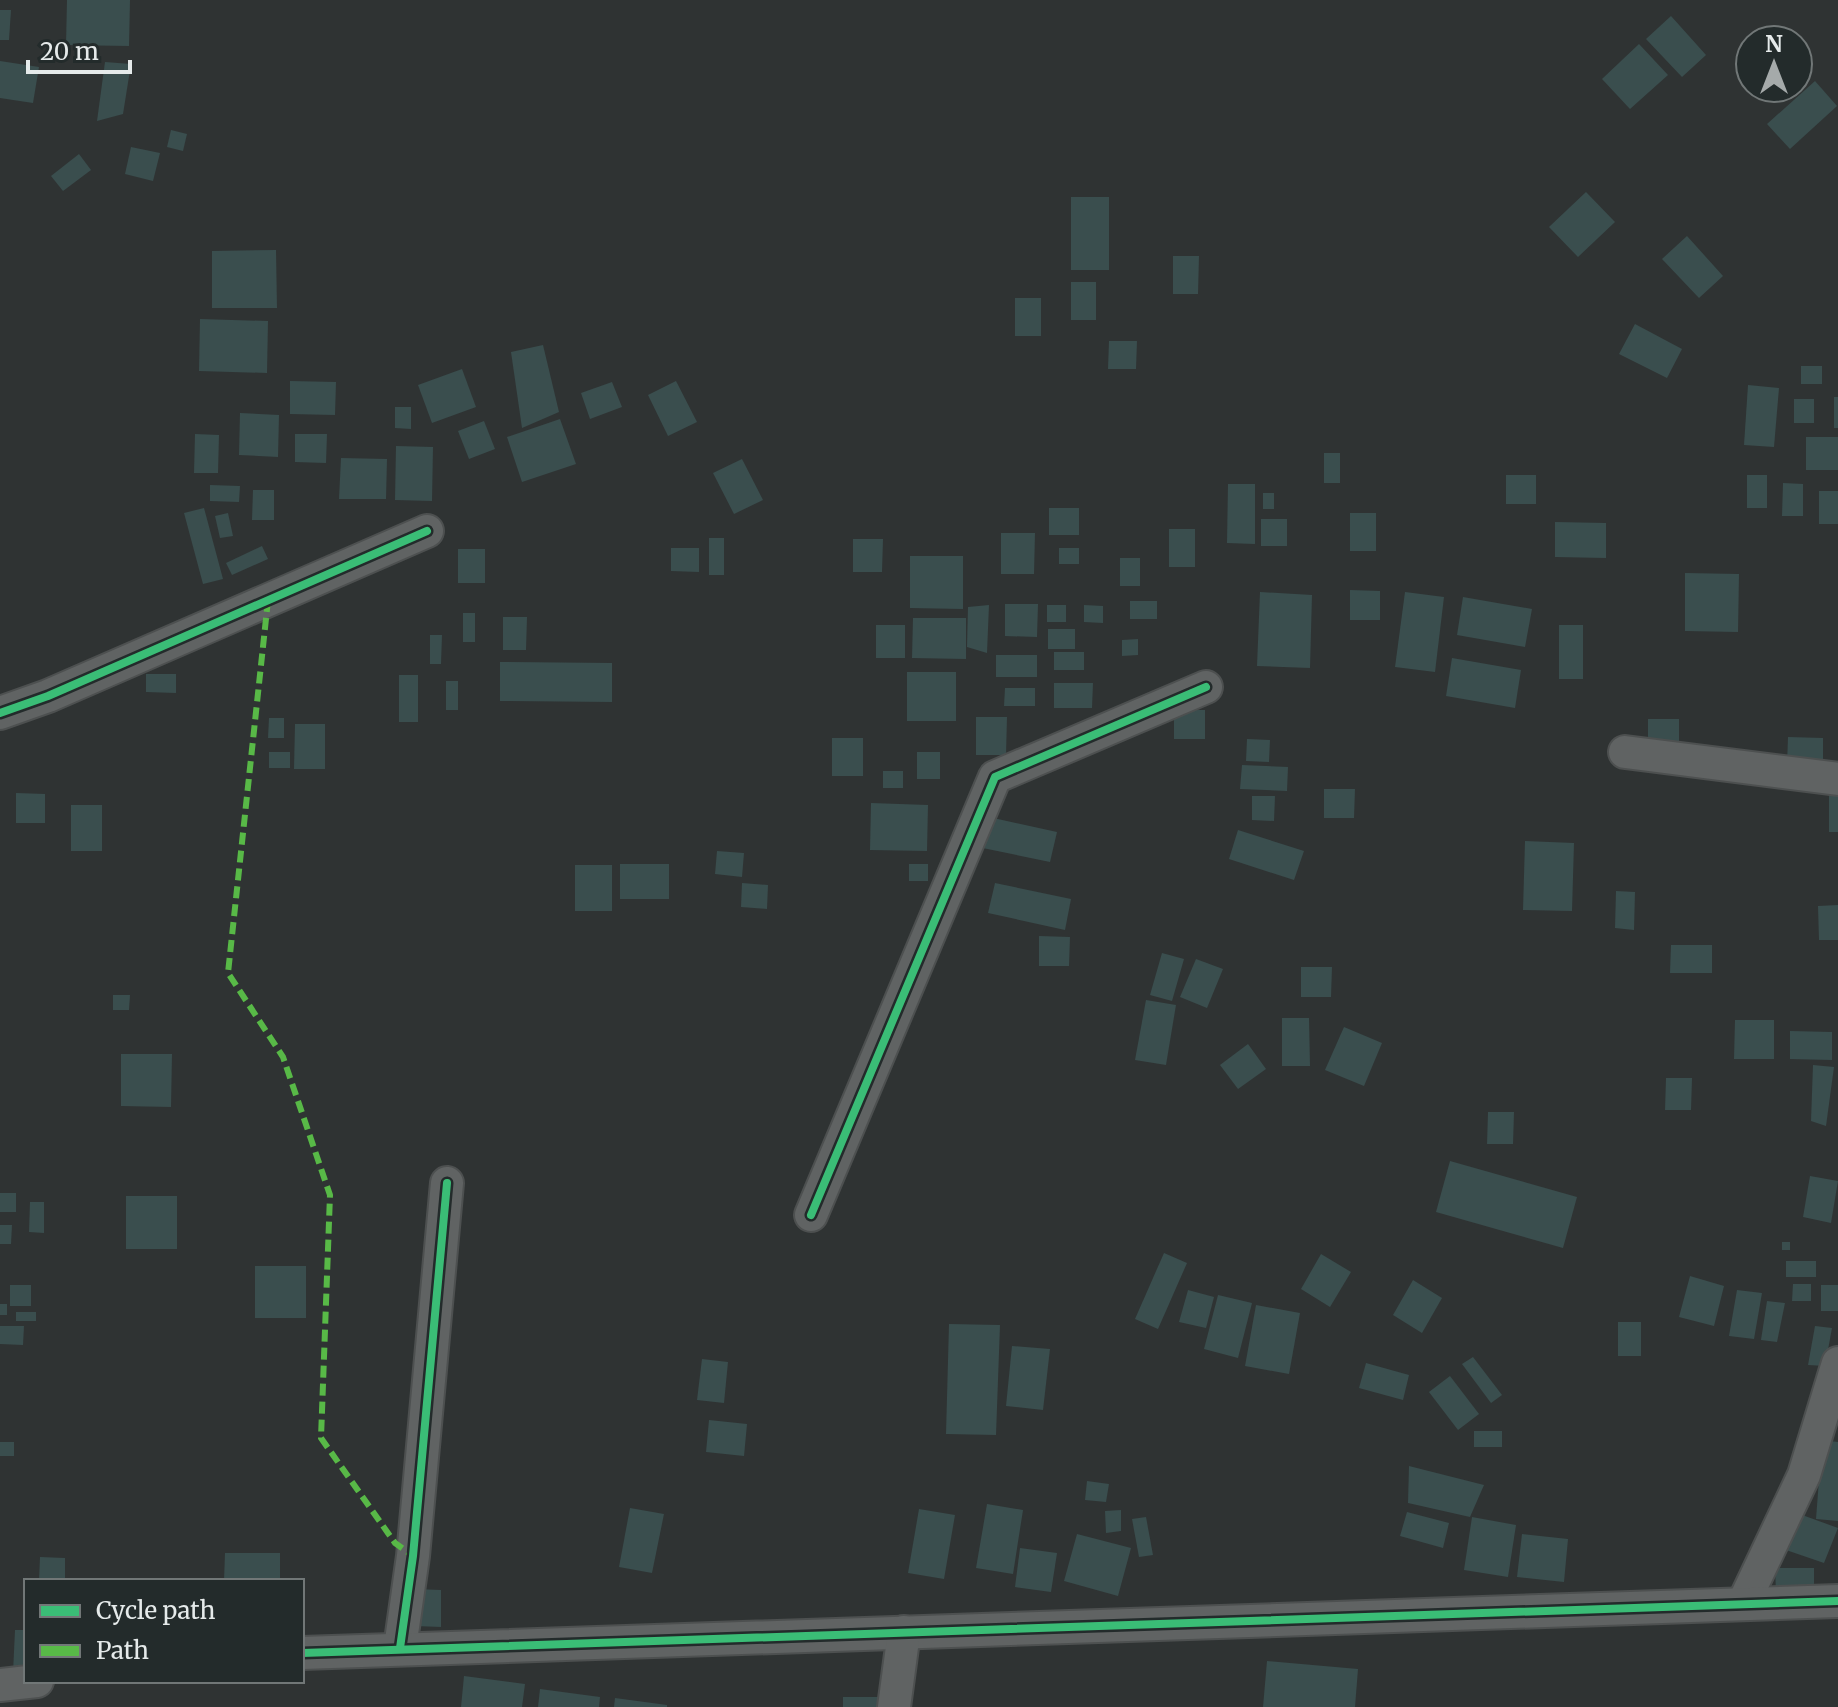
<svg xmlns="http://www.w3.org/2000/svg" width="1838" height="1707" font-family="Merriweather,serif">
<rect width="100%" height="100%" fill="#2f3333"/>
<!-- building -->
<g fill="#3a4e4e">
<polygon points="67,0 130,0 129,46 66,45"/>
<polygon points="0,10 11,10 9,40 0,40"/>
<polygon points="1671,16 1706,55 1682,77 1646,39"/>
<polygon points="1639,44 1668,75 1630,109 1602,79"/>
<polygon points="0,61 39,67 33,103 0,98"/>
<polygon points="105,62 131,64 123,114 97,121"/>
<polygon points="1815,81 1837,106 1790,149 1767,124"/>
<polygon points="171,130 187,134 183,151 167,147"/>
<polygon points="131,147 160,153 153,181 125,174"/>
<polygon points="79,154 91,170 63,191 51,176"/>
<polygon points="1586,192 1615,222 1578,257 1549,227"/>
<rect x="1071" y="197" width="38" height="73"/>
<polygon points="1687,236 1723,276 1699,298 1662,259"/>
<polygon points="276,250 277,308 212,308 212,251"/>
<polygon points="1173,256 1199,256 1198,294 1173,294"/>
<rect x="1071" y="282" width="25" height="38"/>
<rect x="1015" y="298" width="26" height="38"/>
<polygon points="200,319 268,321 267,373 199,371"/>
<polygon points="1635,324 1682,349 1667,378 1619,354"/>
<polygon points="1109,341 1137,341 1136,369 1108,369"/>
<polygon points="543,345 559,412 522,428 511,352"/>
<rect x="1801" y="366" width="21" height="18"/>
<polygon points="462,369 476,407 432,423 418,385"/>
<polygon points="290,381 336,382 335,415 290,414"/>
<polygon points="676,381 697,422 668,436 648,395"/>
<polygon points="612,382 622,407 590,419 581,393"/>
<polygon points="1748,385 1779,388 1774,447 1744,445"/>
<rect x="1834" y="397" width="4" height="31"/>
<rect x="1794" y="399" width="20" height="24"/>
<polygon points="395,407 411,407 411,429 395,428"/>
<polygon points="240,413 279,415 278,457 239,455"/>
<polygon points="560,419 576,464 522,482 507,437"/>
<polygon points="484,421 495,449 469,459 458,431"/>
<polygon points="195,434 219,435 218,473 194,473"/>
<polygon points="295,434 327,434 326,463 295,462"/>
<rect x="1806" y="437" width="32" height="33"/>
<polygon points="396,446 433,447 432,501 395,500"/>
<rect x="1324" y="453" width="16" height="30"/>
<polygon points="341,458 387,459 386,499 339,499"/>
<polygon points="742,459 763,500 734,514 713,473"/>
<rect x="1506" y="475" width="30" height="29"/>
<rect x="1747" y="475" width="20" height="33"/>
<polygon points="1783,483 1803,484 1803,516 1782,516"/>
<polygon points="1228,484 1255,484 1255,544 1227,543"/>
<polygon points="210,485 240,486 239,502 210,501"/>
<polygon points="253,490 274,490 274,520 252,520"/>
<rect x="1819" y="491" width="19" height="33"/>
<rect x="1263" y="493" width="11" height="16"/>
<polygon points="204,508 223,579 203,584 184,513"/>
<rect x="1049" y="508" width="30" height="27"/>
<polygon points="228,513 233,536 220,538 215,516"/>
<rect x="1350" y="513" width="26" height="38"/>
<rect x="1261" y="519" width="26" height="27"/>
<polygon points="1555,522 1606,523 1606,558 1555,557"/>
<rect x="1169" y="529" width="26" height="38"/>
<polygon points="1001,533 1035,533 1034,574 1001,574"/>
<rect x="709" y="538" width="15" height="37"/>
<polygon points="853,539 883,539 882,572 853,572"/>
<polygon points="262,546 268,559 232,575 226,563"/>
<polygon points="671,548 699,548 699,572 671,571"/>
<rect x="1059" y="548" width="20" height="16"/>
<rect x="458" y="549" width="27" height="34"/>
<polygon points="910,556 963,556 963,609 910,608"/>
<rect x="1120" y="558" width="20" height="28"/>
<polygon points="1685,573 1739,574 1738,632 1685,631"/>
<polygon points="1350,590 1380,591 1380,620 1350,620"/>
<polygon points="1260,592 1312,595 1310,668 1257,666"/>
<polygon points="1405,592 1444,597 1435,672 1395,667"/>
<polygon points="1463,597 1532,609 1525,647 1457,635"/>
<rect x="1130" y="601" width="27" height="18"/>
<polygon points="1005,604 1038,604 1037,637 1005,636"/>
<polygon points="989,605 987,653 967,647 968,607"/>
<rect x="1047" y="605" width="19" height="17"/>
<polygon points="1084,605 1103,606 1103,623 1084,622"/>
<rect x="463" y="613" width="12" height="29"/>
<polygon points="503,617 527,617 526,650 503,650"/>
<polygon points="913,618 966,618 966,659 912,658"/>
<rect x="876" y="625" width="29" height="33"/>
<rect x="1559" y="625" width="24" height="54"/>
<rect x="1048" y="629" width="27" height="20"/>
<polygon points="430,635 442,635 441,664 430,664"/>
<polygon points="1138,639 1138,655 1122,656 1122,640"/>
<rect x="1054" y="652" width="30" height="18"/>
<rect x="996" y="655" width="41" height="22"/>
<polygon points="1452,658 1521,670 1515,708 1446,696"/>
<polygon points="500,662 612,663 612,702 500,701"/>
<rect x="907" y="672" width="49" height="49"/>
<polygon points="146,674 176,674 176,693 146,692"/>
<rect x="399" y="675" width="19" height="47"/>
<rect x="446" y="681" width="12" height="29"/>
<polygon points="1054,683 1093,683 1092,708 1054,708"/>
<polygon points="1005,688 1035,688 1035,706 1004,706"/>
<rect x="1174" y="710" width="31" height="29"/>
<polygon points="976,717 1007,717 1006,755 976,755"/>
<polygon points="269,718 284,718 284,738 268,738"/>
<rect x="1648" y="719" width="31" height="23"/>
<polygon points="295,724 325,724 325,769 294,769"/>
<polygon points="1788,737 1823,738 1823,766 1787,765"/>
<rect x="832" y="738" width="31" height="38"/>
<polygon points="1247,739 1270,740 1269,762 1246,761"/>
<rect x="269" y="752" width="21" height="16"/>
<rect x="917" y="752" width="23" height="27"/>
<polygon points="1242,765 1288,767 1287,791 1240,789"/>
<rect x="883" y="771" width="20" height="17"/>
<polygon points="1324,789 1355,789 1354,818 1324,818"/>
<polygon points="16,793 45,794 45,823 16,823"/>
<rect x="1829" y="793" width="9" height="39"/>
<polygon points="1252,796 1275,796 1274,821 1252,820"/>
<polygon points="871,803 928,805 927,851 870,850"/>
<rect x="71" y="805" width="31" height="46"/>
<polygon points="980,815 1057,832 1050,862 973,846"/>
<polygon points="1238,830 1304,851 1294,880 1229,859"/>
<polygon points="1525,841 1574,843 1572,911 1523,910"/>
<polygon points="717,851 744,853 742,877 715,874"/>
<rect x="620" y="864" width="49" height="35"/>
<rect x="909" y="864" width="19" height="17"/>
<rect x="575" y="865" width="37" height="46"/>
<polygon points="742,883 768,885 767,909 741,907"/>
<polygon points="995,883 1071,899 1065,930 988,913"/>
<polygon points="1616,891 1635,892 1634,930 1615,928"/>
<polygon points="1838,905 1838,940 1819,940 1818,906"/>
<polygon points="1039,936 1070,937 1069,966 1039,966"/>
<polygon points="1671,945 1712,945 1712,973 1670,973"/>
<polygon points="1162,953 1184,959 1172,1001 1150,995"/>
<polygon points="1196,959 1223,969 1207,1008 1180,997"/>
<polygon points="1301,967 1332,967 1331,997 1301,997"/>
<polygon points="113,995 130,995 129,1010 113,1010"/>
<polygon points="1146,1000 1176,1005 1166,1065 1135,1060"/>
<polygon points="1282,1018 1309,1018 1310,1066 1282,1066"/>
<polygon points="1735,1020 1774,1020 1774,1059 1734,1059"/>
<polygon points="1344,1027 1382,1043 1364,1086 1325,1070"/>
<polygon points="1790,1031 1832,1032 1832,1060 1790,1059"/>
<polygon points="1248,1044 1266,1069 1238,1089 1220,1065"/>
<polygon points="121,1054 172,1054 171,1107 121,1106"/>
<polygon points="1813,1065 1834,1067 1826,1126 1811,1121"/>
<polygon points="1666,1078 1692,1078 1691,1110 1665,1110"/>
<polygon points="1488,1112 1514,1112 1513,1144 1487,1144"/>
<polygon points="1450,1161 1577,1197 1563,1248 1436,1212"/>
<polygon points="1810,1176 1838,1181 1831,1223 1803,1217"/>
<rect x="0" y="1193" width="16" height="19"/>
<rect x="126" y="1196" width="51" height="53"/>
<polygon points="30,1202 44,1202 44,1233 29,1232"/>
<polygon points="0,1225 12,1225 11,1244 0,1244"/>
<rect x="1782" y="1242" width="8" height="8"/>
<polygon points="1164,1253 1187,1263 1158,1329 1135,1319"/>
<polygon points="1321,1254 1351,1272 1330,1307 1301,1289"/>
<rect x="1786" y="1261" width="30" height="16"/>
<rect x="255" y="1266" width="51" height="52"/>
<polygon points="1690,1276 1724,1286 1714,1326 1679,1317"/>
<polygon points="1413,1280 1442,1298 1422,1333 1393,1315"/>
<polygon points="1793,1284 1811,1284 1811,1301 1792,1301"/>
<rect x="10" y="1285" width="21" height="21"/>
<rect x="1821" y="1285" width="17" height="26"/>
<polygon points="1188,1290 1214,1297 1206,1328 1179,1322"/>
<polygon points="1737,1290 1762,1293 1754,1339 1729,1336"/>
<polygon points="1218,1295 1252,1303 1238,1358 1204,1349"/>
<polygon points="1767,1301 1785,1303 1777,1342 1761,1340"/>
<rect x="0" y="1304" width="7" height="11"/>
<polygon points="1256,1305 1300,1313 1289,1374 1245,1366"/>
<rect x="16" y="1312" width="20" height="9"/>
<rect x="1618" y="1322" width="23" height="34"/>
<polygon points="949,1324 1000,1325 996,1435 946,1434"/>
<polygon points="0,1326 24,1326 23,1345 0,1344"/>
<polygon points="1815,1326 1832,1328 1825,1366 1808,1365"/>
<polygon points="1012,1346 1050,1349 1043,1410 1006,1406"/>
<polygon points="1473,1357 1502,1395 1491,1403 1462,1364"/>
<polygon points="702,1359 728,1362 724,1403 697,1400"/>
<polygon points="1366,1363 1409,1375 1403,1400 1359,1388"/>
<polygon points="1450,1376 1479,1414 1458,1430 1429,1392"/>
<polygon points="709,1420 747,1424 744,1456 706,1452"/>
<rect x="1474" y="1431" width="28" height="16"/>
<polygon points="1822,1440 1838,1442 1838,1521 1816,1519"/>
<rect x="0" y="1442" width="14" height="14"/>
<polygon points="1409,1466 1484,1485 1470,1517 1408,1503"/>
<polygon points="1087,1481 1109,1484 1106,1502 1085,1500"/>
<polygon points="987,1504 1023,1510 1013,1574 976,1568"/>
<polygon points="630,1508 664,1514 652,1573 619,1567"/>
<polygon points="919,1509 955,1515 944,1579 908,1573"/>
<polygon points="1121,1510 1121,1531 1106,1533 1105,1511"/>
<polygon points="1407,1512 1449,1523 1443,1548 1400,1536"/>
<polygon points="1794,1512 1838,1528 1824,1563 1777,1547"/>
<polygon points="1146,1517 1153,1555 1139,1557 1132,1519"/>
<polygon points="1472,1517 1516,1525 1508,1577 1464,1570"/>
<polygon points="1077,1534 1131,1548 1118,1596 1064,1581"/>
<polygon points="1522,1534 1568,1539 1564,1582 1517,1577"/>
<polygon points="1020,1548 1057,1553 1051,1592 1015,1587"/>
<polygon points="225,1553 280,1553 280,1581 224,1581"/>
<polygon points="40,1557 65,1558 65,1581 39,1581"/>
<polygon points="1775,1568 1814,1568 1814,1591 1776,1592"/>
<polygon points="416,1589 441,1590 441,1627 415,1626"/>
<polygon points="15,1630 26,1630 26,1673 13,1673"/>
<polygon points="1267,1661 1358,1669 1355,1707 1263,1707"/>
<polygon points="464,1676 525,1684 522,1707 461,1707"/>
<polygon points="540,1689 600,1697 599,1707 538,1707"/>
<rect x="843" y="1697" width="37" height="10"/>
<polygon points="615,1698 667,1705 667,1707 614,1707"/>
</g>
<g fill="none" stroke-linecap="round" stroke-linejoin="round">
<!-- minor casing -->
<g stroke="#4d5050" stroke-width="36">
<g id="minor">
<polyline points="0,713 48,696 427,531"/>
<polyline points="1625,752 1838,779"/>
<polyline points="811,1215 995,777 1206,687"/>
<polyline points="1743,1604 1804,1475 1838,1363"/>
<polyline points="400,1648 413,1556 447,1183"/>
<polyline points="302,1653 1838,1601"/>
<polyline points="0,1685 37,1681"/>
<polyline points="894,1707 904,1632"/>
</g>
</g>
<!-- minor -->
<use href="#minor" stroke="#606363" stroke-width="32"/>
<!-- quiet -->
<polyline stroke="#58b947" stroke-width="6" stroke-dasharray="12 6" stroke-linecap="butt" points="268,600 228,973 283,1057 330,1195 321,1438 395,1543 413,1556"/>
<!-- cycleway casing -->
<g stroke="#232b2b" stroke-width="13">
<g id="cycleway">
<polyline points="0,713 48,696 427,531"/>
<polyline points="811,1215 995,777 1206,687"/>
<polyline points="400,1648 413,1556 447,1183"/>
<polyline points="302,1653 1838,1601"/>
</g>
</g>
<!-- cycleway -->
<use href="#cycleway" stroke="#3abd76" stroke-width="8"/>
</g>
<!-- legend -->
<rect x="24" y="1579" width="280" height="104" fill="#232b2b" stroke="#717777" stroke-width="2"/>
<rect x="40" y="1605" width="40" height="12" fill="#3abd76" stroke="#717777" stroke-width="2"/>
<text x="96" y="1619" font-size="24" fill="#e5eaea">Cycle path</text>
<rect x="40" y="1645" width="40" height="12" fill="#58b947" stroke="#717777" stroke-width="2"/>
<text x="96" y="1659" font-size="24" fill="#e5eaea">Path</text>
<!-- north arrow -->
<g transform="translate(1774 64)"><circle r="38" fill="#232b2b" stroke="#717777" stroke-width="2"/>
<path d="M0-6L14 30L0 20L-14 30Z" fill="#a5aaaa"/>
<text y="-12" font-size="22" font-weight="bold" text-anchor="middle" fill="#e5eaea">N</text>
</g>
<!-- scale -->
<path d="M28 60v12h102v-12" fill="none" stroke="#e5eaea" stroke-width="4"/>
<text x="40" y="60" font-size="24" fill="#e5eaea" stroke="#232b2b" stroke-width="6" paint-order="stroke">20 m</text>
</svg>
